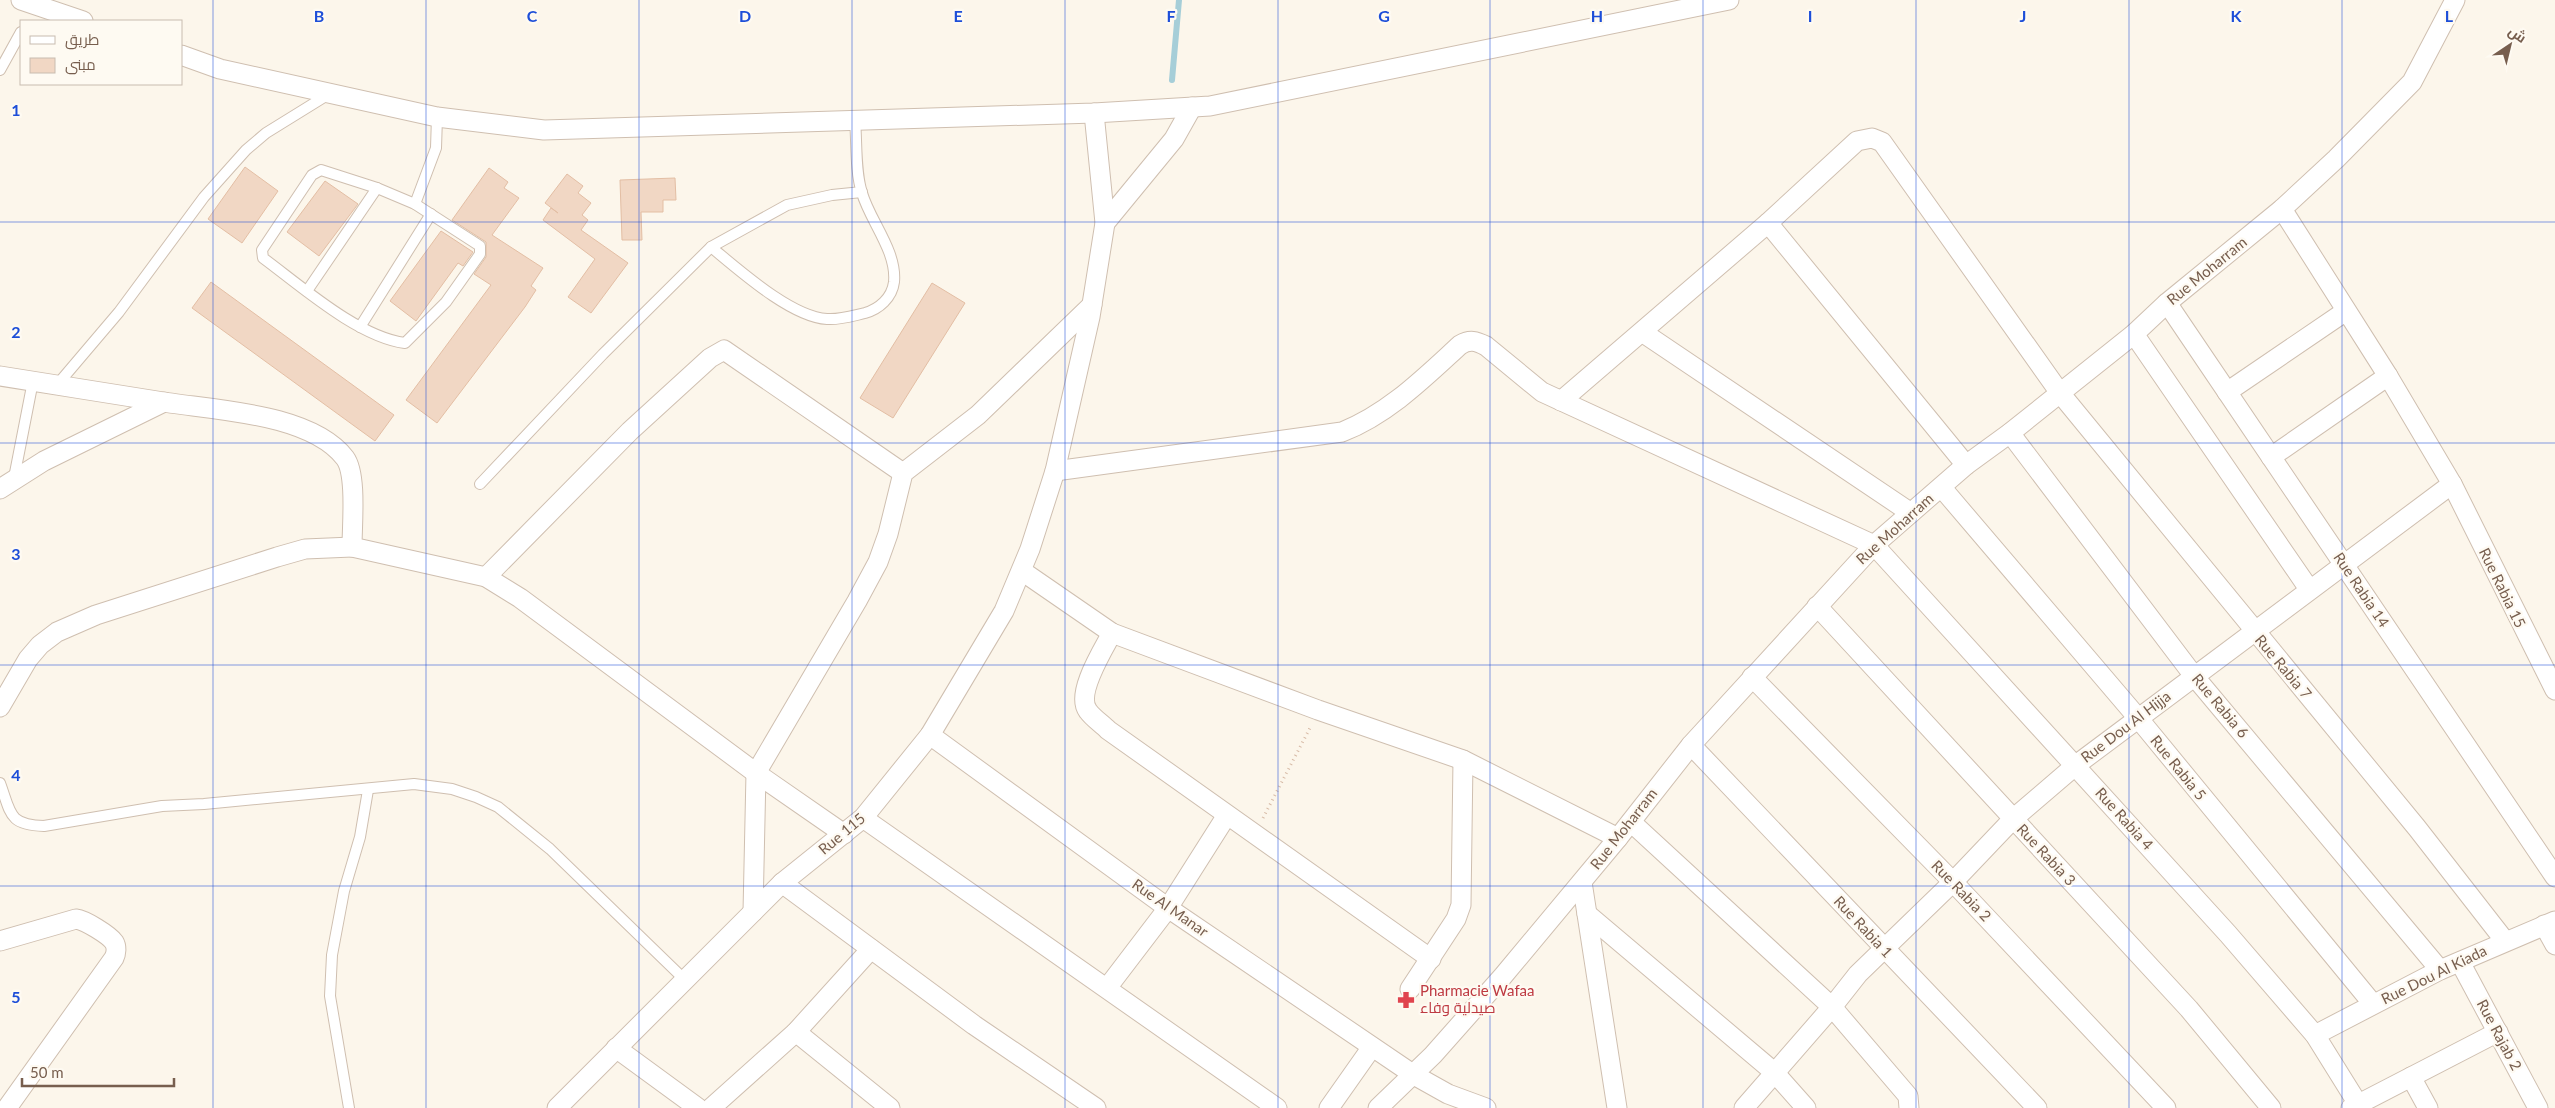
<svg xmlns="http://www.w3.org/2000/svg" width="2555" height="1108" font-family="Lato,Cairo,sans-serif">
<rect width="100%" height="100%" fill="#fcf6eb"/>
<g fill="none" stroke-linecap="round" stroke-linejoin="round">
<!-- stream -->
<polyline stroke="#a6ced8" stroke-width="6" points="1172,80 1179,0"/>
</g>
<!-- building -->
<g fill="#f1d7c4" stroke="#e3bea4">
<polygon points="245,167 278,191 242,243 208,219"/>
<polygon points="489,168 508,182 504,188 519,198 492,235 543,268 531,286 536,290 525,307 437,423 406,400 491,285 474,274 486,257 486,242 452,220"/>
<polygon points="567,174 583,186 578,193 591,203 582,215 588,220 581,230 628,263 591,313 568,297 595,259 543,220 551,208 558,213 545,203"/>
<polygon points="675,178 676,200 663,200 663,212 641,212 642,240 622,240 620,180"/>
<polygon points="325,181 358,204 319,256 287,232"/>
<polygon points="441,231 473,252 463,266 458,263 416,321 390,301"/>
<polygon points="211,282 394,415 375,441 192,308"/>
<polygon points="932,283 965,303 893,418 860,398"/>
</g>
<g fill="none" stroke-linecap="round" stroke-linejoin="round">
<!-- lane casing -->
<g stroke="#cfbfb0" stroke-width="12">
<g id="lane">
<polyline points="0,70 21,32"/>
<path d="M321,170l56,18 38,16 65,42v8l-34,48 -41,41c-47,-6 -104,-57 -142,-85l-1,-8 50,-75z"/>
<polyline points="415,204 436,148 437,117"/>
<path d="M711,247c28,23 80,70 116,72 13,1 25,-3 38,-6 14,-4 27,-15 29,-31 3,-31 -24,-61 -32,-89 -7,-22 -5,-50 -7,-73"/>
<polyline points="307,291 377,188"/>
<polyline points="360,327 431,214"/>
<polyline points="57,385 119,312 204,197 246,150 266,133 329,94"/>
<polyline points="14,478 33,381"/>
<polyline points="480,484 603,354 711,247 787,205 832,195 862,192"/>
<path d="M0,783c11,30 8,42 44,43l118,-20 42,-2 210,-20 38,5 24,8 22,10 52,42 135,131"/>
<polyline points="349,1108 330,996 332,955 344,891 360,837 368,790"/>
</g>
</g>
<!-- street casing -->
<g stroke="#cfbfb0" stroke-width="21">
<g id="street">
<polyline points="21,0 83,21"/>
<polyline points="181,55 220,69 437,117 544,130 1094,113 1210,106 1729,0"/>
<polyline points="2282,209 2388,376 2452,484 2555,690"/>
<polyline points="1105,223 1174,139 1192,107"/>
<polyline points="1768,223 1966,465"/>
<polyline points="2167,303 2555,877"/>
<polyline points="1642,332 1911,513"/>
<polyline points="2134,334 2309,589"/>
<path d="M0,376c52,8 105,17 157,25 52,9 153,11 188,57 12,16 7,67 7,89l134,30 34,21 236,175 88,61"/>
<polyline points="2227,392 2346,311"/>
<polyline points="1561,401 1768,223 1857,141 1872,138 1882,142 2060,393 2417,828 2505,941"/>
<polyline points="2010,433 2194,676 2440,970"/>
<polyline points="2271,457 2388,376"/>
<path d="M1055,471l287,-39c46,-18 82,-54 118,-87 10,-6 16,-4 26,1l56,46 332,153 354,389 87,101 43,69"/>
<polyline points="1942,488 2138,718 2373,1004"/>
<polyline points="0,489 44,461 164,402"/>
<polyline points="1022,571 1112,633 1318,710 1463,760 1618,838"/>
<polyline points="486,577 630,431 710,358 724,350 903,473"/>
<polyline points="1817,606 2189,1009 2271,1108"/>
<path d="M1112,633c-9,17 -37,61 -24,78 5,7 14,13 20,19l323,229"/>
<polyline points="1752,677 1953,882 2166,1108"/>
<polyline points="0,707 28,659 40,645 57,632 96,615 277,557 305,549 352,547"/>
<polyline points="930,735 1168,908 1414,1075 1448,1094 1486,1108"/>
<polyline points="1691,745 2037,1108"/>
<polyline points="863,818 1277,1108"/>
<polyline points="1631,822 1832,1007 1908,1096 1909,1108"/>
<polyline points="1582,882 1617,1108"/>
<polyline points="782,883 974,1025 1096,1108"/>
<polyline points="753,912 756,773 857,601 878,562 888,534 903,473 978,415 1092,305"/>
<polyline points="1587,914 1774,1072 1806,1108"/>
<polyline points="2544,925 2555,945"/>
<path d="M0,941l76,-22c9,1 33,16 38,23 3,5 2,12 0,16l-107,150"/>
<polyline points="2460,962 2538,1108"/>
<polyline points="1107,988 1168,908 1227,815"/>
<polyline points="1410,989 1456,919 1461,905 1463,760"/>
<polyline points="796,1032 890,1108"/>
<polyline points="2315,1035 2440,970 2555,921"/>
<polyline points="616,1048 698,1108"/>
<polyline points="2411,1077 2428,1108"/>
<polyline points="557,1108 782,883 863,818 930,735 1004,611 1030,549 1055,471 1090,317 1105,223 1094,113"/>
<polyline points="711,1108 796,1032 871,949"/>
<polyline points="1329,1108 1372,1047"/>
<polyline points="1378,1108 1433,1055 1503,976 1618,838 1691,745 1874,545 1966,465 2010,433 2134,334 2167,303 2282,209 2336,159 2412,82 2455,0"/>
<polyline points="1744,1108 1832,1007 1858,974 1953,882 2013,819 2076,765 2452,484"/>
<polyline points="2351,1108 2498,1032"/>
</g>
</g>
<!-- path -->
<polyline stroke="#d7baa6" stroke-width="3" stroke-dasharray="1 4" stroke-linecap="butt" points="1263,818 1311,726"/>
<!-- lane -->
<use href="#lane" stroke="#fff" stroke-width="10"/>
<!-- street -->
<use href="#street" stroke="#fff" stroke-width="19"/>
</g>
<!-- grid -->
<path fill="none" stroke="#1d4ed8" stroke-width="1" stroke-opacity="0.55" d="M213,0v1108M426,0v1108M639,0v1108M852,0v1108M1065,0v1108M1278,0v1108M1490,0v1108M1703,0v1108M1916,0v1108M2129,0v1108M2342,0v1108M0,222h2555M0,443h2555M0,665h2555M0,886h2555"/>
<!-- icons -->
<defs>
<g id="pharmacy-bare" transform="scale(1.35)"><path d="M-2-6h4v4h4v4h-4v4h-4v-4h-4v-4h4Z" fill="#e0444e" stroke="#fefaf2" stroke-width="2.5" paint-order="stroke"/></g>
</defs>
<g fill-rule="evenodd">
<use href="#pharmacy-bare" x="1406" y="1000"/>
</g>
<g text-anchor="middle" stroke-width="4.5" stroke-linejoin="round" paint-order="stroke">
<!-- street labels -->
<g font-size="15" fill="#775e4e" stroke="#fefaf2">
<text transform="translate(2207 271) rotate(-39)" y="5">Rue Moharram</text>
<text transform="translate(1895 529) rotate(-42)" y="5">Rue Moharram</text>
<text transform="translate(2502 588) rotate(64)" y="5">Rue Rabia 15</text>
<text transform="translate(2361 590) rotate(56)" y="5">Rue Rabia 14</text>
<text transform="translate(2283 667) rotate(50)" y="5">Rue Rabia 7</text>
<text transform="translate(2220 706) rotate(50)" y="5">Rue Rabia 6</text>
<text transform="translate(2126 727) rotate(-37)" y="5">Rue Dou Al Hijja</text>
<text transform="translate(2178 768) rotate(51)" y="5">Rue Rabia 5</text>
<text transform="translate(2124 819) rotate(48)" y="5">Rue Rabia 4</text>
<text transform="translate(1624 829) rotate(-52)" y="5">Rue Moharram</text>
<text transform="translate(842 834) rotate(-40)" y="5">Rue 115</text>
<text transform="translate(2046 855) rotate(47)" y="5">Rue Rabia 3</text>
<text transform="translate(1961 891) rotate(46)" y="5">Rue Rabia 2</text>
<text transform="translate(1170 908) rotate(35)" y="5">Rue Al Manar</text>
<text transform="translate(1863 927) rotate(47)" y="5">Rue Rabia 1</text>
<text transform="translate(2434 975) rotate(-26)" y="5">Rue Dou Al Kiada</text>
<text transform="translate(2499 1035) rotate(62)" y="5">Rue Rajab 2</text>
</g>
<!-- health labels -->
<g font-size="15" fill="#be3a42" stroke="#fefaf2" text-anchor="start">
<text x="1420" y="996">Pharmacie Wafaa<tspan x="1420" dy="17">صيدلية وفاء</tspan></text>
</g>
</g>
<g font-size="16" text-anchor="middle" font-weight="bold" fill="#1d4ed8" stroke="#fefaf2" stroke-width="4.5" stroke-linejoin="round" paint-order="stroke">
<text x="319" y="22">B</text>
<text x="532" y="22">C</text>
<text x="745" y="22">D</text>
<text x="958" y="22">E</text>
<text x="1171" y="22">F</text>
<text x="1384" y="22">G</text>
<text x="1597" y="22">H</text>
<text x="1810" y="22">I</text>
<text x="2023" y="22">J</text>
<text x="2236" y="22">K</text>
<text x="2449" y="22">L</text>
<text x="16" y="116">1</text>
<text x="16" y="338">2</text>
<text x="16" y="560">3</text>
<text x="16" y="781">4</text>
<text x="16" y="1003">5</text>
</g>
<!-- legend -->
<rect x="20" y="20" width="162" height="65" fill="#fefaf2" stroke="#c8bcb0"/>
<rect x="30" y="36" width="25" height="8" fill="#ffffff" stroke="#c8bcb0"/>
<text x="65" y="45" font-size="15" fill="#775e4e">طريق</text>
<rect x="30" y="58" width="25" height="15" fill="#f1d7c4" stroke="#c8bcb0"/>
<text x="65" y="70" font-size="15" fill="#775e4e">مبنى</text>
<!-- north arrow -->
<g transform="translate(2510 45) rotate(35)" stroke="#fefaf2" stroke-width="4" paint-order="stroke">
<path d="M0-4L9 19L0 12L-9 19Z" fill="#775e4e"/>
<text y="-8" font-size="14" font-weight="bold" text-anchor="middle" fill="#775e4e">ش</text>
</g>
<!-- scale -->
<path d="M22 1078v8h152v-8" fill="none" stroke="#775e4e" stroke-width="2.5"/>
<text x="30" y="1078" font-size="15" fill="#775e4e" stroke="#fefaf2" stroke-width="4" paint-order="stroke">50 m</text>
</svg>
